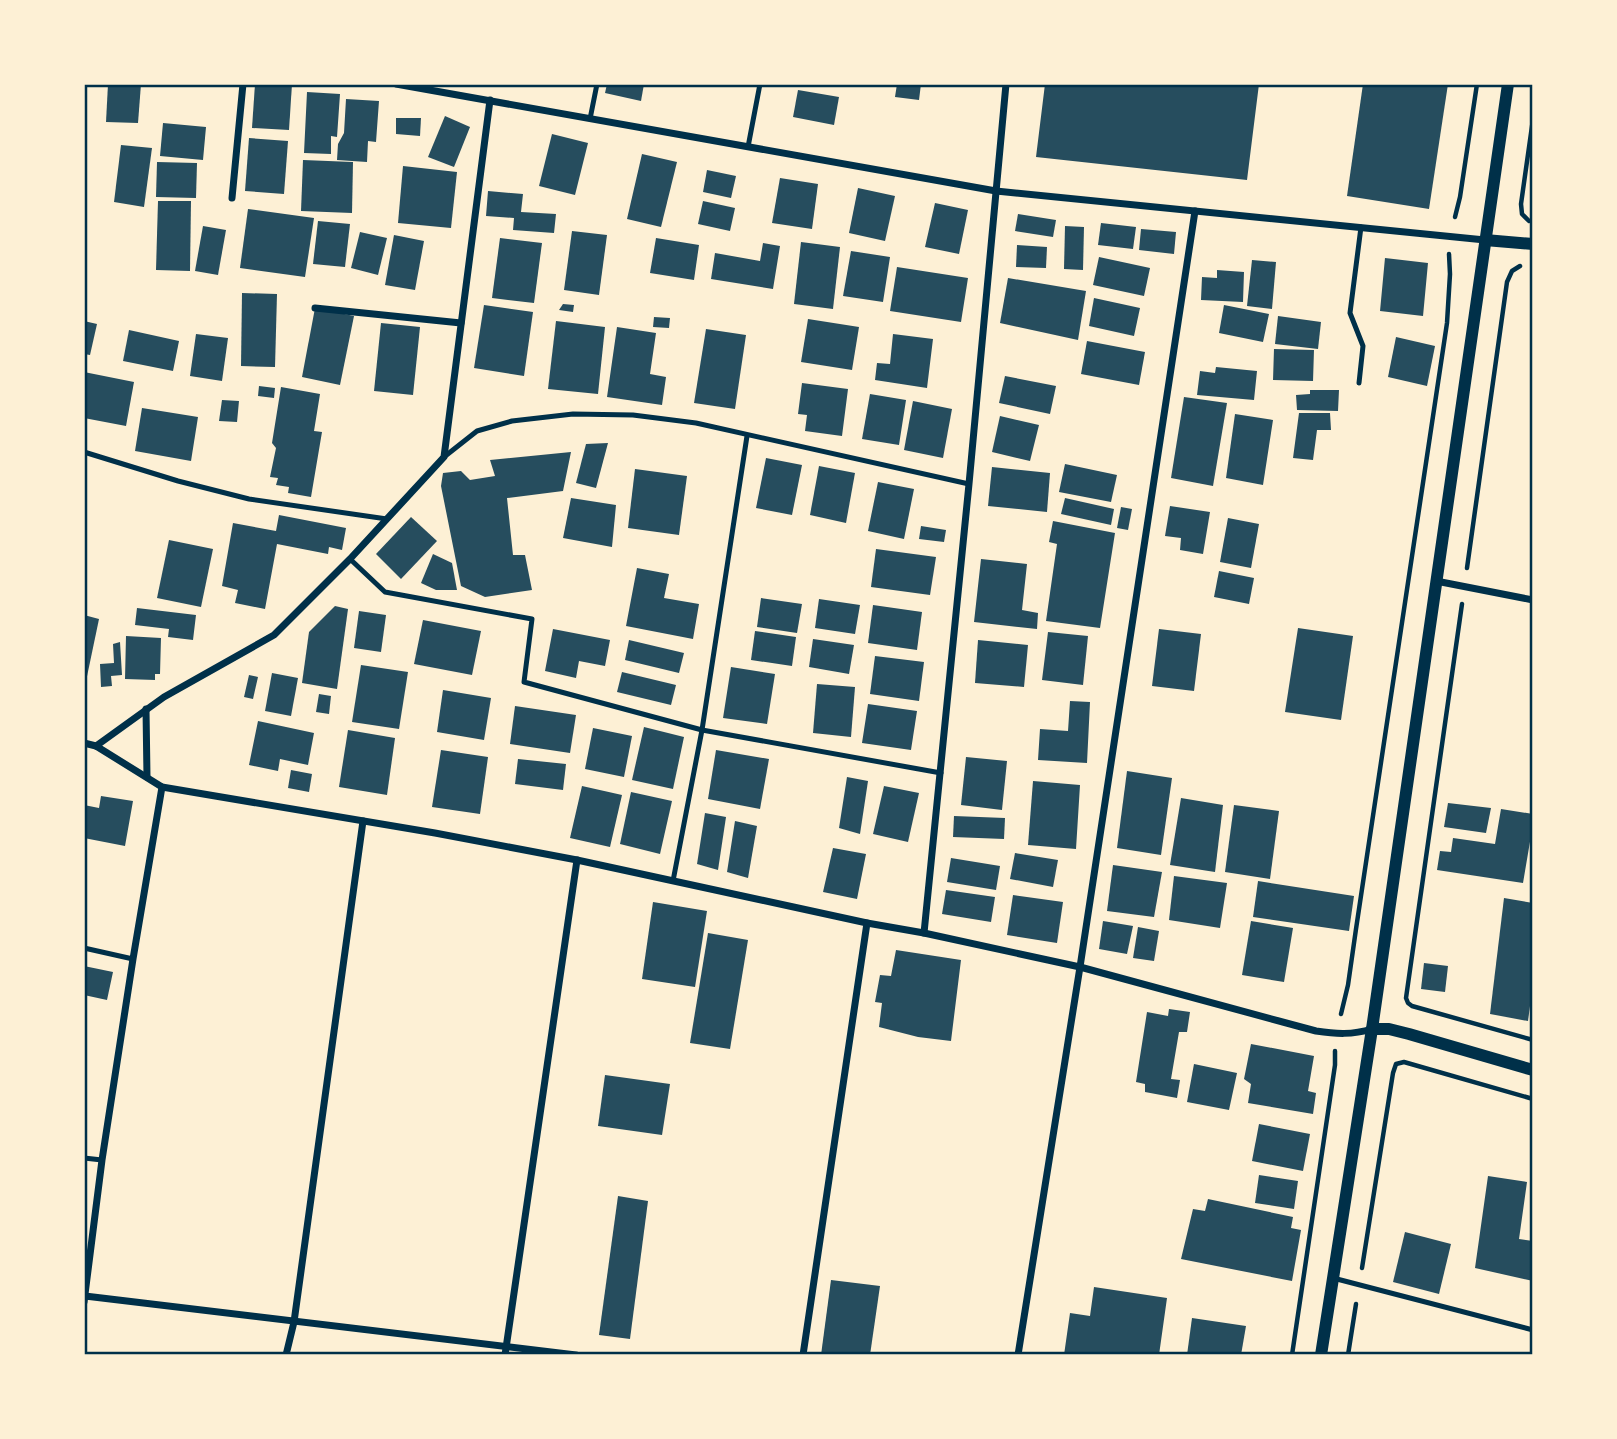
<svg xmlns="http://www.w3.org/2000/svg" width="1617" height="1439" font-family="Roboto,sans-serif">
<rect width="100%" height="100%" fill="#fdf0d5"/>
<!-- building -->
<g fill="#264d5e">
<polygon points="108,84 141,84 138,123 106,122"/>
<polygon points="255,84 292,84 289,130 252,128"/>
<polygon points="607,84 644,84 641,101 605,93"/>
<polygon points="897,84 921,84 919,100 895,97"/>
<polygon points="1045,84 1069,86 1069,84 1259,84 1247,180 1036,157"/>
<polygon points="1363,84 1448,84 1429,209 1347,196"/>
<polygon points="798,90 839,97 834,125 793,117"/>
<polygon points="307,92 340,94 337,137 331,136 331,154 304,153"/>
<polygon points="346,99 379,101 376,142 368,141 367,162 337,160 338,144 344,133"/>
<polygon points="445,116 470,127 454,167 428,157"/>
<polygon points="396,118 421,118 420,136 396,134"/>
<polygon points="163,123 206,127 203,160 160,156"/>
<polygon points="552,134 588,143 575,195 539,186"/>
<polygon points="249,138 288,141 284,194 245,191"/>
<polygon points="121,145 152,148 144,207 114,202"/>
<polygon points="642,154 677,162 661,227 627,219"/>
<polygon points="303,160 353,162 352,213 301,211"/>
<polygon points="157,162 197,163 196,198 156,197"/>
<polygon points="403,166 457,172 451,228 398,223"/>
<polygon points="707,170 736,176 731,198 703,192"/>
<polygon points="780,178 818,184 812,229 772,223"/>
<polygon points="858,188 895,196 885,241 849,233"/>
<polygon points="488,191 523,194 521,212 556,214 554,233 513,230 514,218 486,216"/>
<polygon points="158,201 191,201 190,271 156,270"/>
<polygon points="703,201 735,208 730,231 698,224"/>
<polygon points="935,203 968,210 959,254 925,247"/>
<polygon points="248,209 314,218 305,277 240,268"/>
<polygon points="1018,214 1056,220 1053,237 1015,231"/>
<polygon points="318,221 350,224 345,267 313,264"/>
<polygon points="1101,223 1136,227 1133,249 1098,245"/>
<polygon points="203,226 226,230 218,275 195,271"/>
<polygon points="1065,226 1084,227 1083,270 1064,269"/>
<polygon points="1141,229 1176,232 1174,254 1139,250"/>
<polygon points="572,231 607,235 599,295 564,290"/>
<polygon points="360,232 387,238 378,275 351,268"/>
<polygon points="394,235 424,241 415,290 385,285"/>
<polygon points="500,238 542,243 534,303 492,298"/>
<polygon points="656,238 699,245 694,280 650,273"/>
<polygon points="801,242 840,247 833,309 794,304"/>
<polygon points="763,243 780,246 773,289 711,279 715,253 760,261"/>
<polygon points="1017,245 1047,247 1046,268 1016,267"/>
<polygon points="851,251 890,257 883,302 843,296"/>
<polygon points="1099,257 1150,268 1144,296 1093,285"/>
<polygon points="1385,258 1428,263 1423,316 1380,311"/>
<polygon points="1252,260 1276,262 1272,309 1247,306"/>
<polygon points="897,267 968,278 961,322 890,311"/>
<polygon points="1217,270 1244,272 1243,302 1201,300 1202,277 1217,278"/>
<polygon points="1008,278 1086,291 1078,340 1000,323"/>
<polygon points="242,293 277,294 275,367 241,366"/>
<polygon points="1094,298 1140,308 1134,336 1089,326"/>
<polygon points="563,304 574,305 573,312 559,310"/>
<polygon points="484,305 533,312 524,376 474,368"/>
<polygon points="1224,305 1269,314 1263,342 1219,333"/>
<polygon points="315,308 354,316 340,385 302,377"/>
<polygon points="1278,316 1321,322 1318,349 1275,344"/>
<polygon points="654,317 670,318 669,328 653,327"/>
<polygon points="808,319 859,327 852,370 801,362"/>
<polygon points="84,321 97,324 90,355 84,354"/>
<polygon points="556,321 605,327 598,394 548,389"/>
<polygon points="381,323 420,327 413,395 374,391"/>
<polygon points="617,327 656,333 650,374 666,377 662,405 607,397"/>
<polygon points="706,329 746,335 735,409 694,403"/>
<polygon points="129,330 179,341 173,371 123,361"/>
<polygon points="196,334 228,338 222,381 190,376"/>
<polygon points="893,334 933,339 927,388 875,380 877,363 890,364"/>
<polygon points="1396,337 1435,346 1427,386 1388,377"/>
<polygon points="1087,341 1145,352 1139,385 1081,374"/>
<polygon points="1274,349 1314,350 1313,381 1273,380"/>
<polygon points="1216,367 1257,371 1254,400 1197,395 1200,371 1215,373"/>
<polygon points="84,372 134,382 126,426 84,418"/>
<polygon points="1005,376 1056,386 1050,414 999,403"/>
<polygon points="802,383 848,389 842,436 805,431 807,415 798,414"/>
<polygon points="259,386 275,388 274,398 258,396"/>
<polygon points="281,387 320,394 314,431 322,432 311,497 288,493 289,487 276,485 278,478 270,477 276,448 272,443"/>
<polygon points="1310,390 1339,390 1338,411 1297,410 1296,395 1310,394"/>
<polygon points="870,394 906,400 899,445 862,439"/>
<polygon points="1184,397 1227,403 1213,486 1171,478"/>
<polygon points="222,400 239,401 237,422 219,421"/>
<polygon points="913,401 952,409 943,458 904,450"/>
<polygon points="142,408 198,417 191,461 135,451"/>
<polygon points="1299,413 1330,413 1331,430 1317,430 1313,460 1293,458"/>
<polygon points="1235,414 1273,420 1263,485 1226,478"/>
<polygon points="1000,416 1039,425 1030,461 992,452"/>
<polygon points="608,443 596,488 576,483 586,444"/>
<polygon points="571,452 563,491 507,498 513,555 525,555 532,590 485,597 461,586 441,486 443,473 461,471 470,480 495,476 490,460"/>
<polygon points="766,458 802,465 792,515 756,508"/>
<polygon points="1065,464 1117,475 1111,502 1059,492"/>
<polygon points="819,466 855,473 846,523 810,515"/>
<polygon points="992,467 1050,473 1047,512 988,506"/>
<polygon points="635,469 687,476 679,535 628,528"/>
<polygon points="878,482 914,489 904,539 868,531"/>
<polygon points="571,498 616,505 612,547 563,538"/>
<polygon points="1065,498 1114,509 1111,525 1061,514"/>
<polygon points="1170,506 1210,512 1203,554 1180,550 1181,538 1165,536"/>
<polygon points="1121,507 1132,509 1128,530 1117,528"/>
<polygon points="279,515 346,528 342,550 329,547 328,554 277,544 265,609 235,603 238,590 222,586 233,523 276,531"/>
<polygon points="411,517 437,541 401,579 376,554"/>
<polygon points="1228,518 1259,524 1251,568 1220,562"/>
<polygon points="1053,521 1115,533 1100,628 1046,621 1057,544 1049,542"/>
<polygon points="921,526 946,530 944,542 919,539"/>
<polygon points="169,540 213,549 201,607 157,598"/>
<polygon points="876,549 936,557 930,595 871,587"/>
<polygon points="433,554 452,563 457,590 436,590 421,583"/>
<polygon points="981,559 1027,564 1022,610 1038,613 1037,629 974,622"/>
<polygon points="637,568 669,574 664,598 699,604 693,639 626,626"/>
<polygon points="1219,571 1254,578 1249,604 1214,597"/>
<polygon points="761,598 802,604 797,633 757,627"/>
<polygon points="819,599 860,605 855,634 815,628"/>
<polygon points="873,605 922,612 917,650 868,643"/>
<polygon points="335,606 348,609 337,689 302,683 309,632"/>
<polygon points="137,608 196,615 193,640 168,637 169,629 135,625"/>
<polygon points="359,611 386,615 381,652 354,648"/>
<polygon points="84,615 99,619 85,686 84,686"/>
<polygon points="423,620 481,631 472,675 414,664"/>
<polygon points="1298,628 1353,636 1341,720 1285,712"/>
<polygon points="553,629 610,640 605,666 579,661 576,678 545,671"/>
<polygon points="1159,629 1201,634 1194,691 1152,686"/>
<polygon points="755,631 796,637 792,666 751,660"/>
<polygon points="1048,632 1088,636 1083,685 1042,680"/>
<polygon points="126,636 161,638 160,674 155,674 155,680 125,679"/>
<polygon points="813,639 854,645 849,674 809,667"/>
<polygon points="629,640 684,653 679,673 625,660"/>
<polygon points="978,640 1028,645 1024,687 975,683"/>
<polygon points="120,642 122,675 111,676 112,686 101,687 100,664 114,663 113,644"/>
<polygon points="875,656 924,662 919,701 870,694"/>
<polygon points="361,665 408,672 399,729 352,722"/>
<polygon points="731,667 775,674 767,724 723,718"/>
<polygon points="622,672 676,685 671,705 617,692"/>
<polygon points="272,673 298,678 291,716 265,711"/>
<polygon points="249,675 258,677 253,699 244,697"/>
<polygon points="817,684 855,687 851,737 813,733"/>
<polygon points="443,690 491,698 484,740 437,732"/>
<polygon points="319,694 331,696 329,714 316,712"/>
<polygon points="1070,701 1090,702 1087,763 1038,760 1040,729 1068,731"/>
<polygon points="868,704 917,711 911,750 862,743"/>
<polygon points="515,706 576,715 570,753 510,744"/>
<polygon points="258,721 314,733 308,765 280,759 278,771 249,765"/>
<polygon points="644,727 684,737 673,789 632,780"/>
<polygon points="593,728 632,736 624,777 585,769"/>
<polygon points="348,730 395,738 387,795 339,787"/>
<polygon points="441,750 488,757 480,814 432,807"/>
<polygon points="716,750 769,759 760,809 708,799"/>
<polygon points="966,757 1007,761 1002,810 961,805"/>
<polygon points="518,759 566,764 563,790 515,784"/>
<polygon points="291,770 312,774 309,792 288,788"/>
<polygon points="1127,771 1172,778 1161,855 1117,848"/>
<polygon points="847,777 868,781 860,834 839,828"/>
<polygon points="1033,781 1080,785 1076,849 1028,845"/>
<polygon points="582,786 622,795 610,847 570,838"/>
<polygon points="884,786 919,793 908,842 873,834"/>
<polygon points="631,792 672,801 660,854 620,844"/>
<polygon points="101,796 133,801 125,846 84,838 84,805 99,808"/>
<polygon points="1181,798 1223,805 1215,872 1170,865"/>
<polygon points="1448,803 1491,808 1486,833 1444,827"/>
<polygon points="1234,805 1279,811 1270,879 1225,872"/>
<polygon points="1501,809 1533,814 1533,824 1523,883 1437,870 1440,851 1451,852 1453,838 1495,844"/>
<polygon points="705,813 726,817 718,870 697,864"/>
<polygon points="954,816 1005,818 1004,839 953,837"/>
<polygon points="735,821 757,826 748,878 727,872"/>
<polygon points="833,848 866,854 857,899 823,892"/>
<polygon points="1015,853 1058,860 1053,887 1010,879"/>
<polygon points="951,858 1000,866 996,890 947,882"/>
<polygon points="1113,865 1162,872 1154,917 1107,911"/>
<polygon points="1174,876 1227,883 1220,928 1169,920"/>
<polygon points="1258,881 1354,896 1349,931 1253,917"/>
<polygon points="946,890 995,897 991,922 942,914"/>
<polygon points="1013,895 1063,902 1057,943 1007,935"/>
<polygon points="1504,898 1533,903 1533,984 1528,1021 1490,1014"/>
<polygon points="653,902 707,911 695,987 642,979"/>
<polygon points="1103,921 1133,926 1127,954 1099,949"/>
<polygon points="1251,921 1293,928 1284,982 1242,975"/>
<polygon points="1138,927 1159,931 1154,961 1133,958"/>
<polygon points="708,933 748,940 730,1049 690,1043"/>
<polygon points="896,950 961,960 951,1041 918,1037 879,1027 882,1003 875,1002 880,975 891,976"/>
<polygon points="1424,963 1448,966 1445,992 1421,989"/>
<polygon points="84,966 113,972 107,1000 84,995"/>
<polygon points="1169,1009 1190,1012 1187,1032 1179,1032 1171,1079 1180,1080 1177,1098 1145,1092 1145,1084 1136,1082 1147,1012 1168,1016"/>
<polygon points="1251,1044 1314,1056 1308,1091 1316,1093 1313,1114 1248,1103 1251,1084 1244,1079"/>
<polygon points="1194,1064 1237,1073 1229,1110 1187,1102"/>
<polygon points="605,1075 670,1084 662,1135 598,1126"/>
<polygon points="1259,1124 1310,1134 1303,1171 1252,1161"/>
<polygon points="1259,1175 1298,1181 1294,1209 1255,1203"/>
<polygon points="1488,1176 1527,1182 1519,1239 1533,1241 1533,1281 1475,1268"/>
<polygon points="618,1196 648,1201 630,1339 599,1335"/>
<polygon points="1208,1199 1293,1217 1291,1228 1301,1230 1292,1281 1181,1259 1193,1209 1205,1211"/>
<polygon points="1405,1232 1451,1244 1439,1294 1393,1282"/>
<polygon points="831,1280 880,1286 870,1355 821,1355"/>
<polygon points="1094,1287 1167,1298 1159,1355 1064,1355 1070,1313 1090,1316"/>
<polygon points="1192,1318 1246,1326 1241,1355 1187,1355"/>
</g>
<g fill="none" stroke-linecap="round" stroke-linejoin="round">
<!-- path -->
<g stroke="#003049" stroke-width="4.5">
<polyline points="1455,217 1460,197 1477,84"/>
<polyline points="1529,221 1522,214 1521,204 1533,119"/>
<polyline points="1467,568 1507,282 1512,271 1520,266"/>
<polyline points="1462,604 1406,998 1408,1003 1412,1006 1533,1040"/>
<polyline points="1341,1014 1348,985 1356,929 1447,323 1450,274 1449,254"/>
<polyline points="1362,1268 1393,1073 1396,1064 1404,1062 1533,1099"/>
<polyline points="1292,1355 1335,1065 1335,1051"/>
<polyline points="1348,1355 1356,1304"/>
</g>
<!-- service -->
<g stroke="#003049" stroke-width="5">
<polyline points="590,119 597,84"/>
<polyline points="748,147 760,84"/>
<polyline points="1359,383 1363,346 1350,313 1361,227"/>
<polyline points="84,452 178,481 249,499 387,519"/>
<polyline points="444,457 477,431 512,421 573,414 633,415 696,423 969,484"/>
<polyline points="350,559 385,592 532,619 524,682 702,730 941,773"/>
<polyline points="673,881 702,730 747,436"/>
<polyline points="84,948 133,959"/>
<polyline points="84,1158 102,1160"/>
<polyline points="1333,1278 1533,1330"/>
</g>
<!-- minor -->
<g stroke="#003049" stroke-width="7">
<polyline points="396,84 996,191 1485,240"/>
<polyline points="232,198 243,84"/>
<polyline points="315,308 461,323"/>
<polyline points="1436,581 1533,600"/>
<polyline points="146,709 147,777"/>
<path d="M84,743l12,3 66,41 273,46 142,27 290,63 57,10 156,34 236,64c20,3 36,4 56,-2"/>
<polyline points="96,746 164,697 274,635 350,559 444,457 490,100"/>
<polyline points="924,933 969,484 1006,84"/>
<polyline points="85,1296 576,1355"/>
<polyline points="84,1302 102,1160 133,959 162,787"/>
<polyline points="286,1355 294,1322 363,821"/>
<polyline points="505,1355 577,860"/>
<polyline points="803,1355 867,923"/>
<polyline points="1018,1355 1080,967 1195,211"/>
</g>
<!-- tertiary -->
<g stroke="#003049" stroke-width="12">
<polyline points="1485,240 1533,244"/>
<polyline points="1372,1029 1389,1029 1409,1034 1533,1070"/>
<polyline points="1321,1355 1372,1029 1508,84"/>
</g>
</g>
<!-- border -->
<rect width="1617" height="1439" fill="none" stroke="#fdf0d5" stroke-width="172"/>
<rect x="86" y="86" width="1445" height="1267" fill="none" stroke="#003049" stroke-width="2.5"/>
</svg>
